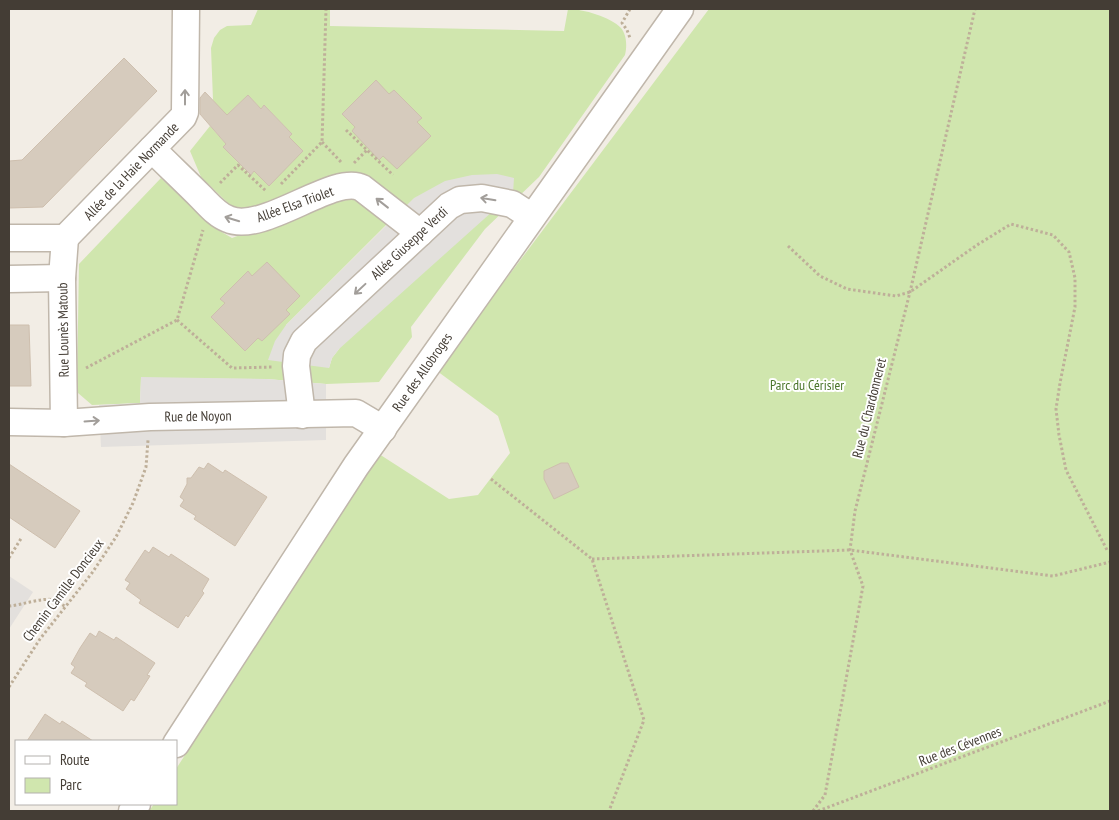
<svg xmlns="http://www.w3.org/2000/svg" width="1119" height="820" font-family="'PT Sans Narrow',sans-serif">
<rect width="100%" height="100%" fill="#f2ede5"/>
<!-- green -->
<g fill="#d0e6ae">
<path d="M258,9h72v17l234,5 4,-22c15,0 43,8 53,19 6,7 6,19 4,27l-86,122 -54,52 -74,98 1,10 -33,45 -53,2 -59,-5 -126,-1 -1,25 -48,2 -14,-12 -1,-10 2,-119 82,-86 52,49 19,11 100,-36 23,-3 9,6 23,19 -101,101 43,43 3,-10 7,-9 65,-141 -32,-29 -128,33 -11,-4 -32,-31 -11,-26 20,-25 16,18 -3,3 27,28 4,-4 48,-20 -13,-14 3,-3 -27,-28 -4,3 -13,-14 -23,22 -12,-17 -2,-52 3,-10 6,-8 7,-4 24,-1z"/>
<polygon points="709,9 1110,9 1110,811 149,811 154,804 176,804 176,769 379,454 449,499 478,495 510,453 498,416 437,371"/>
</g>
<!-- parking -->
<g fill="#e3e0dd">
<polygon points="497,174 514,178 513,193 339,349 332,358 329,368 268,360 275,341 286,325 414,198 445,181 472,175"/>
<polygon points="141,377 267,379 326,384 326,440 101,447 99,405 140,403"/>
<polygon points="9,576 33,592 9,629"/>
</g>
<!-- building -->
<g fill="#d6cbbd" stroke="#cebfae">
<polygon points="124,58 157,91 43,207 9,208 9,161 22,160"/>
<polygon points="376,80 389,94 394,90 422,118 417,122 431,136 397,169 383,156 379,160 352,131 355,127 342,114"/>
<polygon points="205,92 227,115 248,95 261,109 264,105 292,134 289,137 303,151 269,186 254,171 251,175 223,147 226,144 200,114 200,98"/>
<polygon points="267,262 300,296 286,310 290,314 262,341 258,338 245,351 211,317 225,303 220,299 248,271 252,276"/>
<polygon points="9,325 29,325 31,386 9,386"/>
<polygon points="208,463 223,473 225,470 267,497 235,546 194,519 196,516 180,506 184,500 180,497 187,484 187,478 191,478 199,467 204,469"/>
<polygon points="561,463 568,463 579,487 554,499 544,479 544,471"/>
<polygon points="9,464 80,511 55,548 9,517"/>
<polygon points="153,547 169,557 171,554 209,579 202,591 204,593 188,617 186,615 178,628 139,603 141,600 126,589 130,583 125,580 145,550 149,553"/>
<polygon points="99,631 114,640 116,637 155,663 147,675 150,676 134,701 131,699 123,711 85,686 87,683 71,673 75,667 71,664 80,648 90,633 96,637"/>
<polygon points="45,714 60,724 62,721 93,741 27,741"/>
</g>
<g fill="none" stroke-linecap="round" stroke-linejoin="round">
<!-- minor casing -->
<g stroke="#c0b7ab" stroke-width="29">
<g id="minor">
<path d="M152,149c16,16 33,32 49,48 8,8 16,18 27,22 35,16 106,-46 134,-31l58,45"/>
<polyline points="9,238 65,238"/>
<polyline points="65,238 183,117 185,112 186,9"/>
<polyline points="9,279 62,278"/>
<polyline points="302,415 296,366 297,355 304,341 449,206 460,200 482,198 512,204 532,217"/>
<polyline points="9,422 64,423 150,417 356,413 383,429"/>
<polyline points="64,423 62,278 65,238"/>
<polyline points="176,744 356,466 680,9"/>
<polyline points="132,811 137,804"/>
</g>
</g>
<!-- path -->
<g stroke="#beaf99" stroke-width="3" stroke-dasharray="2.5 2.5" stroke-linecap="butt">
<polyline points="630,9 622,23 627,30 630,38"/>
<polyline points="346,130 393,175"/>
<polyline points="322,142 342,163"/>
<polyline points="354,163 367,150"/>
<polyline points="220,183 238,165 266,191"/>
<polyline points="281,184 322,142 326,9"/>
<polyline points="788,246 820,276 847,289 896,296 910,292 977,245 1011,224 1053,235 1069,252 1075,278 1075,307 1060,383 1056,409 1059,435 1066,470 1107,550 1110,551"/>
<polyline points="177,320 232,368 273,367"/>
<polyline points="86,368 177,320 203,230"/>
<polyline points="491,479 592,559 644,720 609,811"/>
<polyline points="9,558 22,537"/>
<polyline points="592,559 850,550 1053,576 1110,562"/>
<path d="M9,606c13,-1 34,-9 45,-6 4,2 8,5 11,6"/>
<polyline points="9,687 40,639 92,573 116,537 133,503 146,467 148,440"/>
<polyline points="813,811 825,795 863,586 850,550 855,511 910,292 975,9"/>
<polyline points="818,811 1110,701"/>
</g>
<!-- minor -->
<use href="#minor" stroke="#fff" stroke-width="26"/>
</g>
<!-- one-way arrows -->
<defs><path id="oneway-shaft" d="M-6 0H5M1.5-3L5.5 0L1.5 3" fill="none" stroke-width="1.6" stroke-linecap="round" stroke-linejoin="round" transform="scale(1.25)"/></defs>
<g stroke="#a29e9a">
<use href="#oneway-shaft" transform="translate(185 97) rotate(-90)"/>
<use href="#oneway-shaft" transform="translate(488 199) rotate(-171)"/>
<use href="#oneway-shaft" transform="translate(382 203) rotate(-142)"/>
<use href="#oneway-shaft" transform="translate(232 219) rotate(-163)"/>
<use href="#oneway-shaft" transform="translate(360 289) rotate(137)"/>
<use href="#oneway-shaft" transform="translate(92 421) rotate(-4)"/>
</g>
<g text-anchor="middle" stroke-width="4" stroke-linejoin="round" paint-order="stroke">
<!-- street labels -->
<g font-size="14" fill="#443d35" stroke="#fff">
<text transform="translate(131 171) rotate(-46)" y="5">Allée de la Haie Normande</text>
<text transform="translate(295 204) rotate(-20)" y="5">Allée Elsa Triolet</text>
<text transform="translate(409 243) rotate(-43)" y="5">Allée Giuseppe Verdi</text>
<text transform="translate(63 330) rotate(-91)" y="5">Rue Lounès Matoub</text>
<text transform="translate(422 372) rotate(-55)" y="5">Rue des Allobroges</text>
<text transform="translate(869 408) rotate(-76)" y="5">Rue du Chardonneret</text>
<text transform="translate(198 416) rotate(-1)" y="5">Rue de Noyon</text>
<text transform="translate(63 590) rotate(-53)" y="5">Chemin Camille Doncieux</text>
<text transform="translate(960 746) rotate(-21)" y="5">Rue des Cévennes</text>
</g>
<!-- park labels -->
<g font-size="14" fill="#4a742a" stroke="#fff">
<text x="807" y="390">Parc du Cérisier</text>
</g>
</g>
<!-- border -->
<rect width="1119" height="820" fill="none" stroke="#443d35" stroke-width="20"/>
<!-- legend -->
<rect x="15" y="740" width="162" height="65" fill="#ffffff" stroke="#b4b1ae"/>
<rect x="25" y="756" width="25" height="8" fill="#ffffff" stroke="#b4b1ae"/>
<text x="60" y="765" font-size="15" fill="#443d35">Route</text>
<rect x="25" y="778" width="25" height="15" fill="#d0e6ae" stroke="#b4b1ae"/>
<text x="60" y="790" font-size="15" fill="#443d35">Parc</text>
</svg>
